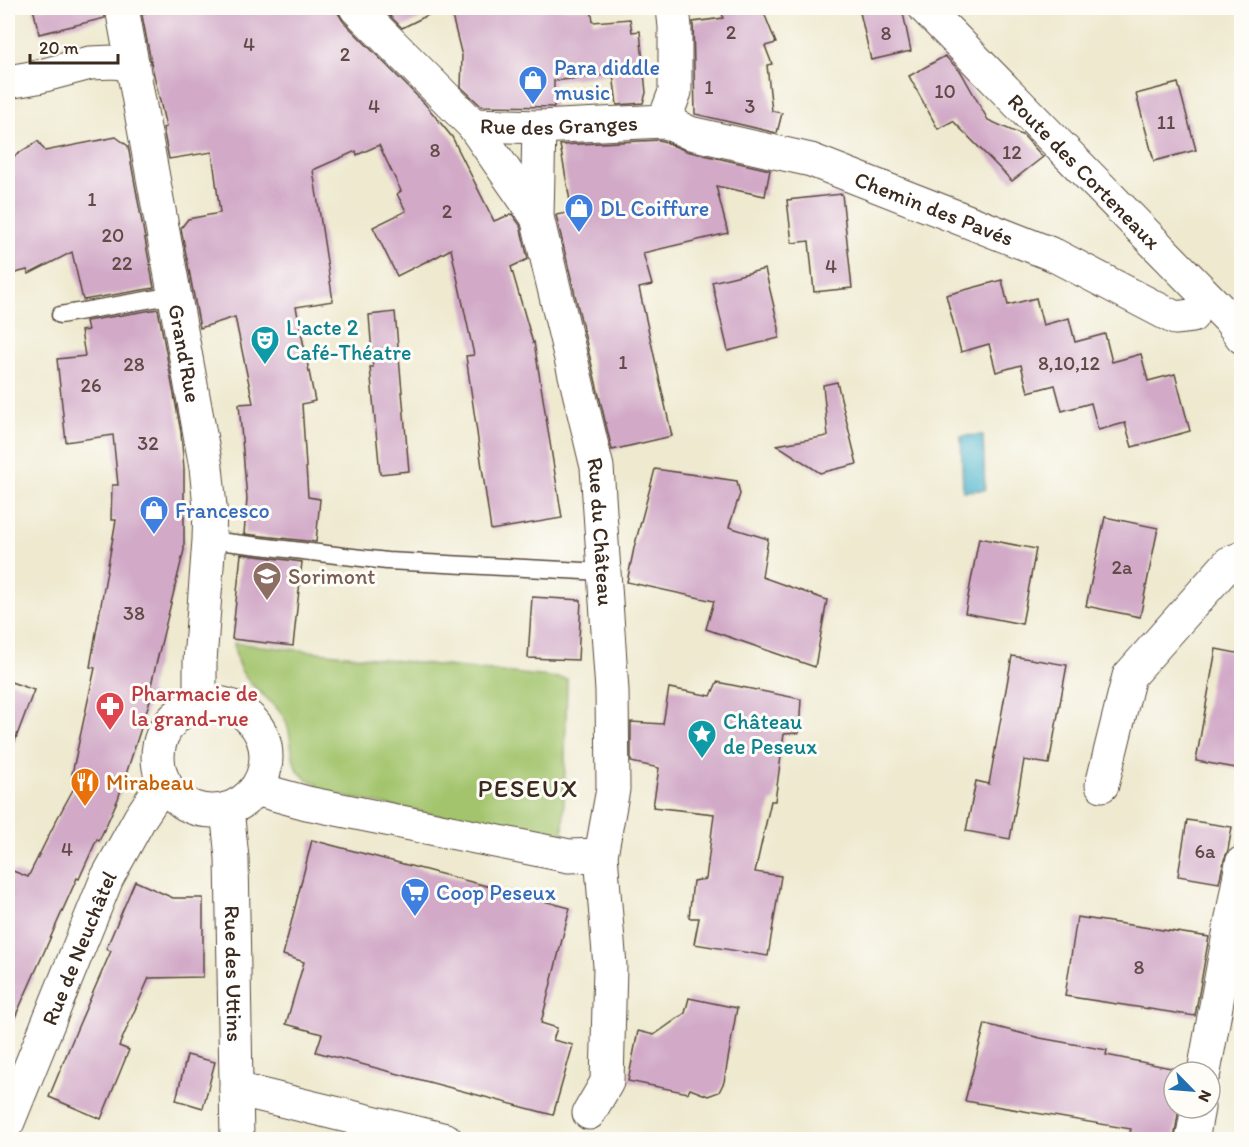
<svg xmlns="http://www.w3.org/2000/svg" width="1249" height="1147" font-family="Itim,sans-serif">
<rect width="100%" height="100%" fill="#fdfcf7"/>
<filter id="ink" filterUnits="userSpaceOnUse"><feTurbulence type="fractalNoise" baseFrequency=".0167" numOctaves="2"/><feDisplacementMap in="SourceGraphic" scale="12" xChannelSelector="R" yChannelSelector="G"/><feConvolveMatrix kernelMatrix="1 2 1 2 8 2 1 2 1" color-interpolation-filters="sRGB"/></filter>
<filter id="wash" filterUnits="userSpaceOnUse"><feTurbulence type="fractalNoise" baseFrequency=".008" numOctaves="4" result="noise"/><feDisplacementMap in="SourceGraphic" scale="24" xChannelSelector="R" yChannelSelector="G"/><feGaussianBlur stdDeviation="1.35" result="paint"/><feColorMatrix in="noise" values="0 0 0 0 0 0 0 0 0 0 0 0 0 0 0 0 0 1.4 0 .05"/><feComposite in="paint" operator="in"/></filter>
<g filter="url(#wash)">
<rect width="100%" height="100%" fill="#eee9cf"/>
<!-- green -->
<path fill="#a3c46c" stroke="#6f7745" stroke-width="1.5" d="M234,643l333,36 -4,162 -247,-50 1,-7c-36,-14 -18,-39 -33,-66 -10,-19 -33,-28 -43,-48 -5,-8 -6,-18 -7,-27z"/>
<!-- water -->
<polygon fill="#4cb3cb" stroke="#446e74" stroke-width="1.5" points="983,435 985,490 963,491 961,436"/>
<g id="blocks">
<!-- building -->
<g fill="#d2aac8">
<polygon points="33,8 104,8 105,18 39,34"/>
<polygon points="151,8 338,8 338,13 343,21 425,104 452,137 494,221 512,214 520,225 528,259 511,267 533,343 534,342 562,518 491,530 466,356 474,355 451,249 429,261 429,260 397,276 373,227 406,211 397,194 401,191 379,145 357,155 356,151 313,170 333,301 296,307 315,401 302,404 308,497 320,499 316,542 244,534 247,499 239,404 253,403 235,317 200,328 181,228 188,219 220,213 212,152 169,159 163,128 166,127 151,62 142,15"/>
<polygon points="382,8 442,8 402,28"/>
<polygon points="450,8 591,8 593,22 630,19 632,32 640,31 646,93 643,103 617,105 613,74 554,81 554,107 481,106 461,87 462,56"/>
<polygon points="724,8 762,8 776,43 765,46 772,64 767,65 772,111 782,113 777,133 695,114 693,22 723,18 722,11 724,10"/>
<polygon points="859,8 902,8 911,51 871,60"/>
<polygon points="945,56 961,72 988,120 1024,136 1043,157 1012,181 953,121 938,129 909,76"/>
<polygon points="1178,83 1196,150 1154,161 1136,94"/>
<polygon points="116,137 128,146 154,288 83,300 72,252 29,274 27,270 8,275 8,160 38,141 45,151"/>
<polygon points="660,140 686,151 770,170 765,196 716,186 728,233 643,253 652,285 639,288 672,436 612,450 556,215 572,212 560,145"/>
<polygon points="842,194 852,288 814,292 809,241 792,243 787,200"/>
<polygon points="765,269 779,328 779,338 728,351 712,282"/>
<polygon points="1002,280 1008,305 1036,298 1043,325 1069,318 1075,342 1105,334 1112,362 1141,354 1148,381 1175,374 1190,431 1132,447 1125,423 1098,430 1091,403 1062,411 1055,385 1028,392 1021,365 996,372 989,344 961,352 946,295"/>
<polygon points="158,309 181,432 184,469 184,550 149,693 152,694 118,799 99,841 97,839 79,879 77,878 8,1033 8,884 13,871 28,877 57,819 80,777 72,774 95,668 90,667 116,520 111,520 112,485 118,485 113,435 66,442 57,359 85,356 81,331 88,330 86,321"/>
<polygon points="395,312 409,471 380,474 370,367 373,367 369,315"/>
<polygon points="837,382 857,464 820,473 777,445 828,436 823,385"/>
<polygon points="655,469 737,481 740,494 729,527 768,539 762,577 827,600 815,667 706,629 714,601 627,582 634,548"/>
<polygon points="1105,517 1158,528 1140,617 1086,606"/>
<polygon points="979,538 1036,549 1022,624 965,613"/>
<polygon points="241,554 302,562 293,646 232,639"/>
<polygon points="532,597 581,600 578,660 528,658"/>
<polygon points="1216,649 1242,654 1242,769 1196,761"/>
<polygon points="1012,656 1067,665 1049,764 1024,760 1010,839 966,831 976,781 989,784"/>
<polygon points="8,681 34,690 10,754 8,753"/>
<polygon points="717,682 801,699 799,733 784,734 775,801 771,801 755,872 781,876 768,956 694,944 699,918 689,918 693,881 706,879 714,814 653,807 659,768 631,762 631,722 663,724 669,688 711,696"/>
<polygon points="1187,820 1232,827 1228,850 1224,860 1219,883 1178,876"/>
<polygon points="312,840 570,908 541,1023 557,1028 553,1040 573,1045 553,1115 316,1052 322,1034 286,1024 304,962 283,955"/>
<polygon points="135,881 173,898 203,898 203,977 149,978 119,1046 129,1050 101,1119 49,1097 77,1029 111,951 106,949"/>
<polygon points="1077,917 1209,937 1195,1016 1065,996"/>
<polygon points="689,998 737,1008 724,1082 719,1092 708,1096 690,1089 688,1093 628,1081 638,1031 654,1035 685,1013"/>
<polygon points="985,1024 1040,1038 1107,1050 1106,1055 1186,1071 1174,1072 1174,1108 1179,1108 1174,1140 1128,1140 1131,1129 965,1101"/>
<polygon points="187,1055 215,1062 203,1108 176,1100"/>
</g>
</g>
</g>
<g filter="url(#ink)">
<use href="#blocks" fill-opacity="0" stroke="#564739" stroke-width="1.5"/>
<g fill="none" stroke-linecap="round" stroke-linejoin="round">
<!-- service casing -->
<g stroke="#564739" stroke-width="19">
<g id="service">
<polyline points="60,315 175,295"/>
<polyline points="209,540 387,561 603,572"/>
</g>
</g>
<!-- minor casing -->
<g stroke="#564739" stroke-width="35">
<g id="minor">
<polyline points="356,8 473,125 537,217"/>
<path id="s1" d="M925,8l304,311 13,18"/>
<polyline points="8,82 37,77 90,63 114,62 133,65"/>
<polyline points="664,121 675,92 675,27 673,8"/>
<path id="s2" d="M473,125l66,2 125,-6 26,12 121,27 243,95 121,63 17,-2"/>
<path id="s3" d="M539,127l-2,90 60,250 15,224 1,98 -12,66 9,111 -3,116 -18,31"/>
<polyline points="1102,785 1129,676 1229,563 1242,558"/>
<polyline points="256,789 307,803 569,856 601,855"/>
<path id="s4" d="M227,809l5,49 5,282"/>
<polyline points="1204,1072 1242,863"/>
<polyline points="236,1089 446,1140"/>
<polyline points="1192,1140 1198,1108"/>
</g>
</g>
<!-- primary casing -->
<g stroke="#564739" stroke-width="35">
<g id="primary">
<path id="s5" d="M122,8l84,459 4,40 -1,33 -9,121v43"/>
<circle cx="212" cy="757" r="54"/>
<path id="s6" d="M8,1122l99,-244 33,-60 24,-36"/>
</g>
</g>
<!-- service -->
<use href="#service" stroke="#fff" stroke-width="16"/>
<!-- minor -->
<use href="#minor" stroke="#fff" stroke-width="33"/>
<!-- primary -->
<use href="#primary" stroke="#fff" stroke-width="33"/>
</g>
</g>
<!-- icons -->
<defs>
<g id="shop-pin" transform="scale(1.5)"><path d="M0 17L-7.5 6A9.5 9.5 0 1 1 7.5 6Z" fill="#3f7fe0" stroke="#fdfcf7"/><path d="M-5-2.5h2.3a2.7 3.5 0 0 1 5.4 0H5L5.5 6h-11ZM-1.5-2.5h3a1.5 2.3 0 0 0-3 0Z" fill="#fff"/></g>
<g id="theatre-pin" transform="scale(1.5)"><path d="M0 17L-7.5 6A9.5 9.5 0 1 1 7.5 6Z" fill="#0f9aa8" stroke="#fdfcf7"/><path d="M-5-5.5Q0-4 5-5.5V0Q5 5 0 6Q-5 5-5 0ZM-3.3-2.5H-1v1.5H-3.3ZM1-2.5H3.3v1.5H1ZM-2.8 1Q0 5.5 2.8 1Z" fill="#fff"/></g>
<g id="school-pin" transform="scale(1.5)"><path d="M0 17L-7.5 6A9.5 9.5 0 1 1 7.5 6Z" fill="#8d6e63" stroke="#fdfcf7"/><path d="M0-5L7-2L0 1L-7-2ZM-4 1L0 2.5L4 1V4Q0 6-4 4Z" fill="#fff"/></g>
<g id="pharmacy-pin" transform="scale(1.5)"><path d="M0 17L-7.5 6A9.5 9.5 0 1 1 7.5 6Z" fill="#e0444e" stroke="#fdfcf7"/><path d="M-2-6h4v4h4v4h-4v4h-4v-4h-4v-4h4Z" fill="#fff"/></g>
<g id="sight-pin" transform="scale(1.5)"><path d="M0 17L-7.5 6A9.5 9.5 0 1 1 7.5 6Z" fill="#0f9aa8" stroke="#fdfcf7"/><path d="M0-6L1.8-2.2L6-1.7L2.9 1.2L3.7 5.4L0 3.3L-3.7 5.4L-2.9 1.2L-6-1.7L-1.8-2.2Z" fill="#fff"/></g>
<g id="restaurant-pin" transform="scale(1.5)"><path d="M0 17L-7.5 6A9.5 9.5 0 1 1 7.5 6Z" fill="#e8710a" stroke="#fdfcf7"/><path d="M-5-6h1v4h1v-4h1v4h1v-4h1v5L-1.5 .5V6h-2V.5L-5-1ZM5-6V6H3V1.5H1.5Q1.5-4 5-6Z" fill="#fff"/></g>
<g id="supermarket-pin" transform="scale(1.5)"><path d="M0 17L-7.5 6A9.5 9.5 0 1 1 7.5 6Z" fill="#3f7fe0" stroke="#fdfcf7"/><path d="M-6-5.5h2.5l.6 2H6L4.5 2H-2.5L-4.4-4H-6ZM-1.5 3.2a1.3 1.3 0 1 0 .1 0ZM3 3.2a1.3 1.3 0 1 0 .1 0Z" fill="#fff"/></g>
</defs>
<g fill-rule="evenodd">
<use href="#shop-pin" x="533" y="80"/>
<use href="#shop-pin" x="579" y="208"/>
<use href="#theatre-pin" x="265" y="340"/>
<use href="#shop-pin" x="154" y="510"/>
<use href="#school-pin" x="267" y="576"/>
<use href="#pharmacy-pin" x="110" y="706"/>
<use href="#sight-pin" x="702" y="734"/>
<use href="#restaurant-pin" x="85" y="782"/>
<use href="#supermarket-pin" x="415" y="892"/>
</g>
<g text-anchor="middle" stroke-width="6" stroke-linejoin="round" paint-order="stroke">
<!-- number labels -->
<g font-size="20" fill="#614a48">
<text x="731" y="39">2</text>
<text x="886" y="40">8</text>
<text x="249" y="51">4</text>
<text x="345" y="61">2</text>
<text x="709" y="94">1</text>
<text x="945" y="98">10</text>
<text x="374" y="113">4</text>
<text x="750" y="113">3</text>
<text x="1166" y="129">11</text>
<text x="435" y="157">8</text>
<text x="1012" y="159">12</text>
<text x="92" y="206">1</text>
<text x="447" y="218">2</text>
<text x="113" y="242">20</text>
<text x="122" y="270">22</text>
<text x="831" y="273">4</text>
<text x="623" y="369">1</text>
<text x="1069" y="370">8,10,12</text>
<text x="134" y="371">28</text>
<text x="91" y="392">26</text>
<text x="148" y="450">32</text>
<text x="1122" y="574">2a</text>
<text x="134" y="620">38</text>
<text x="67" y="856">4</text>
<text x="1205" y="858">6a</text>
<text x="1139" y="974">8</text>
</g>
<!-- shop labels -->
<g font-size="22" fill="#366cbe" stroke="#fdfcf7" text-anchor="start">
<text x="554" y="75">Para diddle<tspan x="554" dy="25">music</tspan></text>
<text x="600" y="216">DL Coiffure</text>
<text x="175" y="518">Francesco</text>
<text x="436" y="900">Coop Peseux</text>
</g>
<!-- street labels -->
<g font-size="22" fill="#3b2a1e" stroke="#fdfcf7">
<text dy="8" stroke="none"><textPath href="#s2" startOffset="86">Rue des Granges</textPath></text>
<text dy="8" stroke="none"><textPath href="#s1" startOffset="228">Route des Corteneaux</textPath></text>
<text dy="8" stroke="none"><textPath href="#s2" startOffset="476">Chemin des Pavés</textPath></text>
<text dy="8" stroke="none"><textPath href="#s5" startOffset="351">Grand'Rue</textPath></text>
<text dy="8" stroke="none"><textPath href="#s3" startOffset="412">Rue du Château</textPath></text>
<text dy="8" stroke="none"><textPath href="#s6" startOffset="188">Rue de Neuchâtel</textPath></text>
<text dy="8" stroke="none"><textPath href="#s4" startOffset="165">Rue des Uttins</textPath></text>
</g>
<!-- culture labels -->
<g font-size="22" fill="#0d838f" stroke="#fdfcf7" text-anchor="start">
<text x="286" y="335">L'acte 2<tspan x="286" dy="25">Café-Théatre</tspan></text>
<text x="723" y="729">Château<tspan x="723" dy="25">de Peseux</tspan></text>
</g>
<!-- education labels -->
<g font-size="22" fill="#785e54" stroke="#fdfcf7" text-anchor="start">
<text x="288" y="584">Sorimont</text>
</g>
<!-- health labels -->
<g font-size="22" fill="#be3a42" stroke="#fdfcf7" text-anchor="start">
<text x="131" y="701">Pharmacie de<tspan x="131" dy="25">la grand-rue</tspan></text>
</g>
<!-- food labels -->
<g font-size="22" fill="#c56008" stroke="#fdfcf7" text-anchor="start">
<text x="106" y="790">Mirabeau</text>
</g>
<!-- quarter labels -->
<g font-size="26" letter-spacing="1.5" fill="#3b2a1e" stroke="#fdfcf7">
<text x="528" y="797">PESEUX</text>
</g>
</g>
<!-- margin -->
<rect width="1249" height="1147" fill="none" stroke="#fdfcf7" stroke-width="30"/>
<!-- north arrow -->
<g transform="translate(1192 1090) rotate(115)"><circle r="28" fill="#fdfcf7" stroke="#afa8a0" stroke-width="1.5"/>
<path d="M0-4.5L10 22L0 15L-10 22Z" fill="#1f6fb2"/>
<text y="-9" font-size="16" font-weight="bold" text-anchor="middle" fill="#3b2a1e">N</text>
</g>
<!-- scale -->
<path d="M30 54v9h88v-9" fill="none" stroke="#3b2a1e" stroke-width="3"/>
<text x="39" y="54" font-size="18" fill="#3b2a1e" stroke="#fdfcf7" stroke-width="4.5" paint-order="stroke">20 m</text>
</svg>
